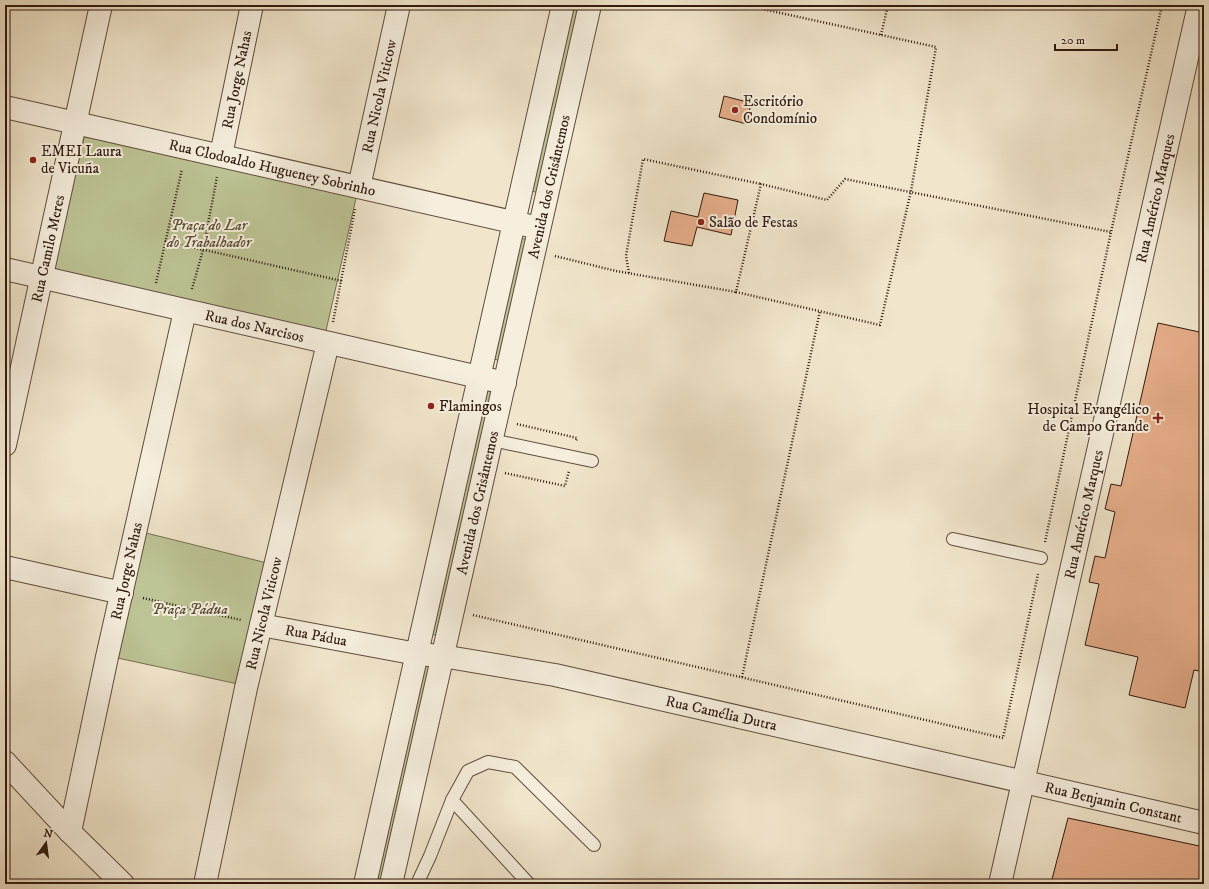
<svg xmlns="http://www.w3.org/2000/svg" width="1209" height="889" font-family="'IM FELL DW Pica',serif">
<rect width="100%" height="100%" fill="#f1e6cc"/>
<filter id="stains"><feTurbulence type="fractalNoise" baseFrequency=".005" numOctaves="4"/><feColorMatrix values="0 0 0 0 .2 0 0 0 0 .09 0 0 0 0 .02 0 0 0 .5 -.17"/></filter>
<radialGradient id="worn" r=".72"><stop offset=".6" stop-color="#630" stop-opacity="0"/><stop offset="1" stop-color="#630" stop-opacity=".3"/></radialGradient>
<!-- green -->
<g fill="#bdc495" stroke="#766e52">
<polygon points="574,5 580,5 538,193 532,191"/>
<polygon points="85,134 357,194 325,335 49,272"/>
<polygon points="521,238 528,240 501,361 494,359"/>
<polygon points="486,390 494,392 438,636 431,634"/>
<polygon points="142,532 267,563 238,684 113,657"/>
<polygon points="425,661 431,663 381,884 374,884"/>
</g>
<!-- building -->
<g fill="#e6ae8a" stroke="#30190f">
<polygon points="724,96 751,103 747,124 719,117"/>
<polygon points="704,193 738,200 731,235 697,227 692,246 664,241 671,211 698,217"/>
<polygon points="1158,323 1204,333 1204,672 1194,670 1185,708 1129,695 1138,657 1085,645 1099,584 1089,582 1095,556 1105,558 1115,512 1105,509 1111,484 1121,486"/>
<polygon points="1068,818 1204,847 1204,884 1051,883"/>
</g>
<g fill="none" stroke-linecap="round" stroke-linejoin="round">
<!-- service casing -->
<g stroke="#604c3e" stroke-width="14">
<g id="service">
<polyline points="492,440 592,461"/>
<polyline points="953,539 1041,558"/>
<polyline points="452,800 529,884"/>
<polyline points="417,884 430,856 452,800 468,771 488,762 515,767 594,845"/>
</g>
</g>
<!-- minor casing -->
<g stroke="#604c3e" stroke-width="24">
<g id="minor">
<path id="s1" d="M5,107l534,121"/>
<path id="s2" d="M221,155l31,-150"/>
<path id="s3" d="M359,187l40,-182"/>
<path id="s4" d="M5,269l500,114"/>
<path id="s5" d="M5,445l96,-440"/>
<polyline points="5,567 122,593"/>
<path id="s6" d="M261,625l156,29 25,2 113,19 649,148"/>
<polyline points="5,762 70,832 123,884"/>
<path id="s7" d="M70,832l37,-175 78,-346"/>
<path id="s8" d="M205,884l41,-196 82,-345"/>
<path id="s9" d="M1000,884l199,-879"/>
</g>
</g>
<!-- tertiary casing -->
<g stroke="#604c3e" stroke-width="24">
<g id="tertiary">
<polyline points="365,884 563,5"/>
<path id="s10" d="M391,884l199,-879"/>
</g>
</g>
<!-- path -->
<g stroke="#30190f" stroke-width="2.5" stroke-dasharray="1 2" stroke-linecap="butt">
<polyline points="744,5 936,47 911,191 880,325 736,292 761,184 827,200 845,179 1111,232"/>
<polyline points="881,35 888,5"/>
<polyline points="165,241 342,281"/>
<polyline points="555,256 616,271 736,292"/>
<polyline points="629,273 626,256 643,159 761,184"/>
<polyline points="156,283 182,169"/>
<polyline points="192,289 203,250 217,177"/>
<polyline points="333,322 355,209"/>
<polyline points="517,424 577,438 576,441"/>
<polyline points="505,473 565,486 569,471"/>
<polyline points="1045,542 1111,232 1162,5"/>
<polyline points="143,598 241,620"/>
<polyline points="473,615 1003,738 1038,574"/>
<polyline points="742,677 820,311"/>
</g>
<!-- service -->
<use href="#service" stroke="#f6efde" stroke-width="12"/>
<!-- minor -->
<use href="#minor" stroke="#f6efde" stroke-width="22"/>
<!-- tertiary -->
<use href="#tertiary" stroke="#f6efde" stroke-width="22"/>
</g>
<!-- markers -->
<g fill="#8f2418" stroke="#f6efde" stroke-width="1.5">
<circle cx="735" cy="110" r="4"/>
<circle cx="33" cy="160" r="4"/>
<circle cx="701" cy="222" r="4"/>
<circle cx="431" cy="406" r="4"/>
<path d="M1156 412h4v4h4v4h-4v4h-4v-4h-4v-4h4z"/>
</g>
<g text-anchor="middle" stroke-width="4" stroke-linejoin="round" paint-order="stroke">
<!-- street labels -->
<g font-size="15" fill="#30190f" stroke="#f6efde">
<text dy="5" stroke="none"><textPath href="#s2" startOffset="77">Rua Jorge Nahas</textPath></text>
<text dy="5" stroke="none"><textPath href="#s3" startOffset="93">Rua Nicola Viticow</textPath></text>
<text dy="5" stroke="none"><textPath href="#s1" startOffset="274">Rua Clodoaldo Hugueney Sobrinho</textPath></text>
<text dy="5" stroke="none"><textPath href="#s10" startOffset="715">Avenida dos Crisântemos</textPath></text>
<text dy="5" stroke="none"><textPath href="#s9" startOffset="703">Rua Américo Marques</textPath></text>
<text dy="5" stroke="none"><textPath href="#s5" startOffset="201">Rua Camilo Meres</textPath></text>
<text dy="5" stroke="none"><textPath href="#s4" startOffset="256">Rua dos Narcisos</textPath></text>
<text dy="5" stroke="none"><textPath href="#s10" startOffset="391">Avenida dos Crisântemos</textPath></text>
<text dy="5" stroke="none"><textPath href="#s9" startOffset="379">Rua Américo Marques</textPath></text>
<text dy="5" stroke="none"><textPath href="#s7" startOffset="267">Rua Jorge Nahas</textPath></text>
<text dy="5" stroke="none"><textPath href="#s8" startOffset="277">Rua Nicola Viticow</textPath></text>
<text dy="5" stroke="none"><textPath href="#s6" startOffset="56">Rua Pádua</textPath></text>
<text dy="5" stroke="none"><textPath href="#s6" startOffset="469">Rua Camélia Dutra</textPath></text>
<text dy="5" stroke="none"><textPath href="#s6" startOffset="871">Rua Benjamin Constant</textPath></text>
</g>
<!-- poi labels -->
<g font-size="15" fill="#30190f" stroke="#f6efde" text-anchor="start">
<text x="743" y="106">Escritório<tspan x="743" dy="17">Condomínio</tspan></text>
<text x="41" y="156">EMEI Laura<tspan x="41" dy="17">de Vicuña</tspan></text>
<text x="709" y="227">Salão de Festas</text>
<text x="439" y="411">Flamingos</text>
<text x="1149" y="414" text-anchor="end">Hospital Evangélico<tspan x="1149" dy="17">de Campo Grande</tspan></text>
</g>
<!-- park labels -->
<g font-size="15" font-style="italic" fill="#5a4c37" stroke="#f6efde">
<text x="209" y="230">Praça do Lar<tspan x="209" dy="17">do Trabalhador</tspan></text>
<text x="190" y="614">Praça Pádua</text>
</g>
</g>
<!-- margin -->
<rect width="1209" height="889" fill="none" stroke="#f1e6cc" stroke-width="20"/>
<rect x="6" y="6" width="1197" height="877" fill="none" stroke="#30190f" stroke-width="2"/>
<rect x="10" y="10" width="1189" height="869" fill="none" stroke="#30190f"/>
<!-- north arrow -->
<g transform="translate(46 843) rotate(14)" stroke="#f6efde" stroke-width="3" paint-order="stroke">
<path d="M0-3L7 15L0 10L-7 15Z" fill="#30190f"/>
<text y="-6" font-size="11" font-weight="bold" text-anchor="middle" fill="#30190f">N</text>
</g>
<!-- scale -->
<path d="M1055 44v6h62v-6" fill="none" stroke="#30190f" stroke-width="2"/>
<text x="1061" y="44" font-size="12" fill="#30190f" stroke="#f6efde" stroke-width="3" paint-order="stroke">20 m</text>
<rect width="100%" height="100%" filter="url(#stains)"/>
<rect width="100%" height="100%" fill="url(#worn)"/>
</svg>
